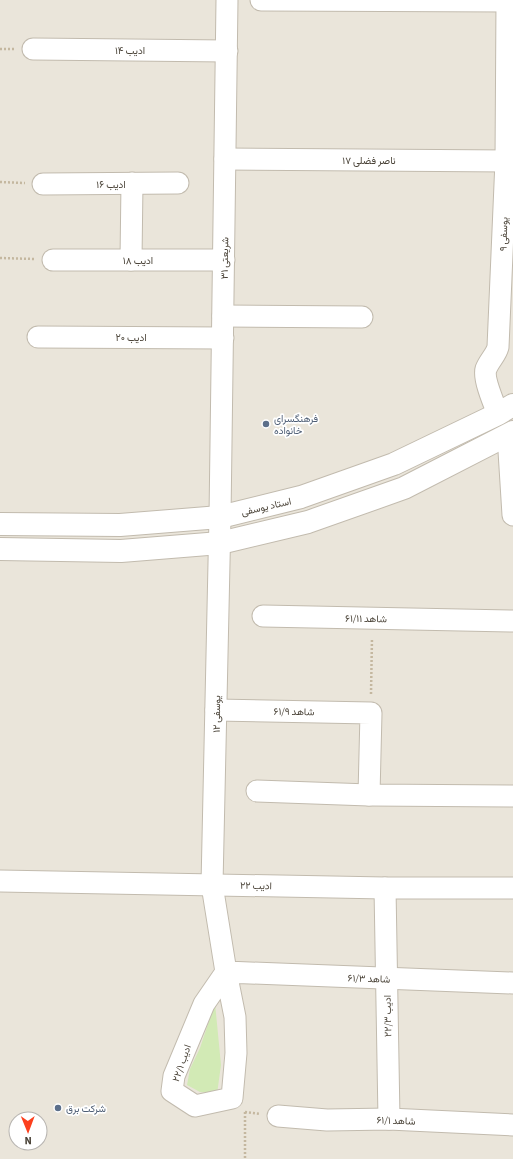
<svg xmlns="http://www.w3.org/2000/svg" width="513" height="1159" font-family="'Source Sans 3',Vazirmatn,sans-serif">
<rect width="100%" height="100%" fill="#f6f3ec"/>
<!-- residential -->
<path fill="#eae5da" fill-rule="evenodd" d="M0,0h513v1159h-513zM16,1119h24v24h-24z"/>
<!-- green -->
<polygon fill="#d2eab5" points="215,1003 221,1065 217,1094 200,1092 187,1085 190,1069 200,1048"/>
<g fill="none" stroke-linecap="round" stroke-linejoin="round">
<!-- minor casing -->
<g stroke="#c2bbae" stroke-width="23">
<g id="minor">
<polyline points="227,0 220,517 212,885 226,972 235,1017 236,1053 232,1098 195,1106 172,1091 174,1076 204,1004 226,972 513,983"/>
<polyline points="261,0 513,1"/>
<polyline points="33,49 227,51"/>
<polyline points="225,159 513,161"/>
<polyline points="43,184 178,183"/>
<polyline points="53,260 224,260"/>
<polyline points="131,260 132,183"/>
<polyline points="223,316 362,317"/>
<polyline points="38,337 223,338"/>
<path d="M498,414c-4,-10 -15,-36 -12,-45 3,-8 10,-14 12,-22l8,-186 1,-160"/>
<polyline points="508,435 513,515"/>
<polyline points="263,616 513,621"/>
<polyline points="216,710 371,713 369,795 513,796"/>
<polyline points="257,791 369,795"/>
<polyline points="0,881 385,888 513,888"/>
<polyline points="385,888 389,1119"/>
<polyline points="278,1116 327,1120 389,1119 513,1125"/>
</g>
</g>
<!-- tertiary casing -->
<g stroke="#c2bbae" stroke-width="24">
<g id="tertiary">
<polyline points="0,524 120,525 220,517 301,497 394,464 498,414 513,405"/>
<polyline points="0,549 121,551 220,543 308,522 404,488 513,432"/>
</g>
</g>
<!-- path -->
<g stroke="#c4b79f" stroke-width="2.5" stroke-dasharray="2 2" stroke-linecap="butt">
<polyline points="0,49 15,49"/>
<polyline points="0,182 25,183"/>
<polyline points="0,258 35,259"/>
<polyline points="371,694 372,638"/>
<polyline points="245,1112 245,1159"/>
<polyline points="245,1112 260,1114"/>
</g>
<!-- minor -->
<use href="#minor" stroke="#fff" stroke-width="21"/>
<!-- tertiary -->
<use href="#tertiary" stroke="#fff" stroke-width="22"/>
</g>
<!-- markers -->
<g fill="#5c6f8a" stroke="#fff" stroke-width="1.5">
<circle cx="266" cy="424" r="4"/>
<circle cx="58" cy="1108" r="4"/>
</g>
<g text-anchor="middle" stroke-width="3.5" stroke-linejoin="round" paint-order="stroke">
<!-- street labels -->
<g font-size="10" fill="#4b4439" stroke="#fff">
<text x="130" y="54">ادیب ۱۴</text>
<text x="369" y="164">ناصر فضلی ۱۷</text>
<text x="111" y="188">ادیب ۱۶</text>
<text transform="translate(503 234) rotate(-88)" y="4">یوسفی ۹</text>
<text transform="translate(224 258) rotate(-89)" y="4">شریعتی ۳۱</text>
<text x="138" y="264">ادیب ۱۸</text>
<text x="131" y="341">ادیب ۲۰</text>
<text transform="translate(266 506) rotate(-13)" y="4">استاد یوسفی</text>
<text transform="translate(366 618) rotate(1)" y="4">شاهد ۶۱/۱۱</text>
<text transform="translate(294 711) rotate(1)" y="4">شاهد ۶۱/۹</text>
<text transform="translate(216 714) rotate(-89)" y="4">یوسفی ۱۲</text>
<text transform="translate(256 885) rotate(1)" y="4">ادیب ۲۲</text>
<text transform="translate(369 978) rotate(2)" y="4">شاهد ۶۱/۳</text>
<text transform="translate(387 1016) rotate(-91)" y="4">ادیب ۲۲/۳</text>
<text transform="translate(181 1063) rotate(-71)" y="4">ادیب ۲۲/۱</text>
<text transform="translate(396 1120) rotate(2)" y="4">شاهد ۶۱/۱</text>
</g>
<!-- service labels -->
<g font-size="10" fill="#4e5e75" stroke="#fff" text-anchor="start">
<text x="274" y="422">فرهنگسرای<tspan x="274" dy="12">خانواده</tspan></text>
<text x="66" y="1112">شرکت برق</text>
</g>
</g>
<!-- north arrow -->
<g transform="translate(28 1131) rotate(179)"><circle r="19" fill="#ffffff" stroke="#b7b4b0"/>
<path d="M0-3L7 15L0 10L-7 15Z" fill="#fc3f1d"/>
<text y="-6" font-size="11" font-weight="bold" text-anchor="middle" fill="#4b4439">N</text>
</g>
</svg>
